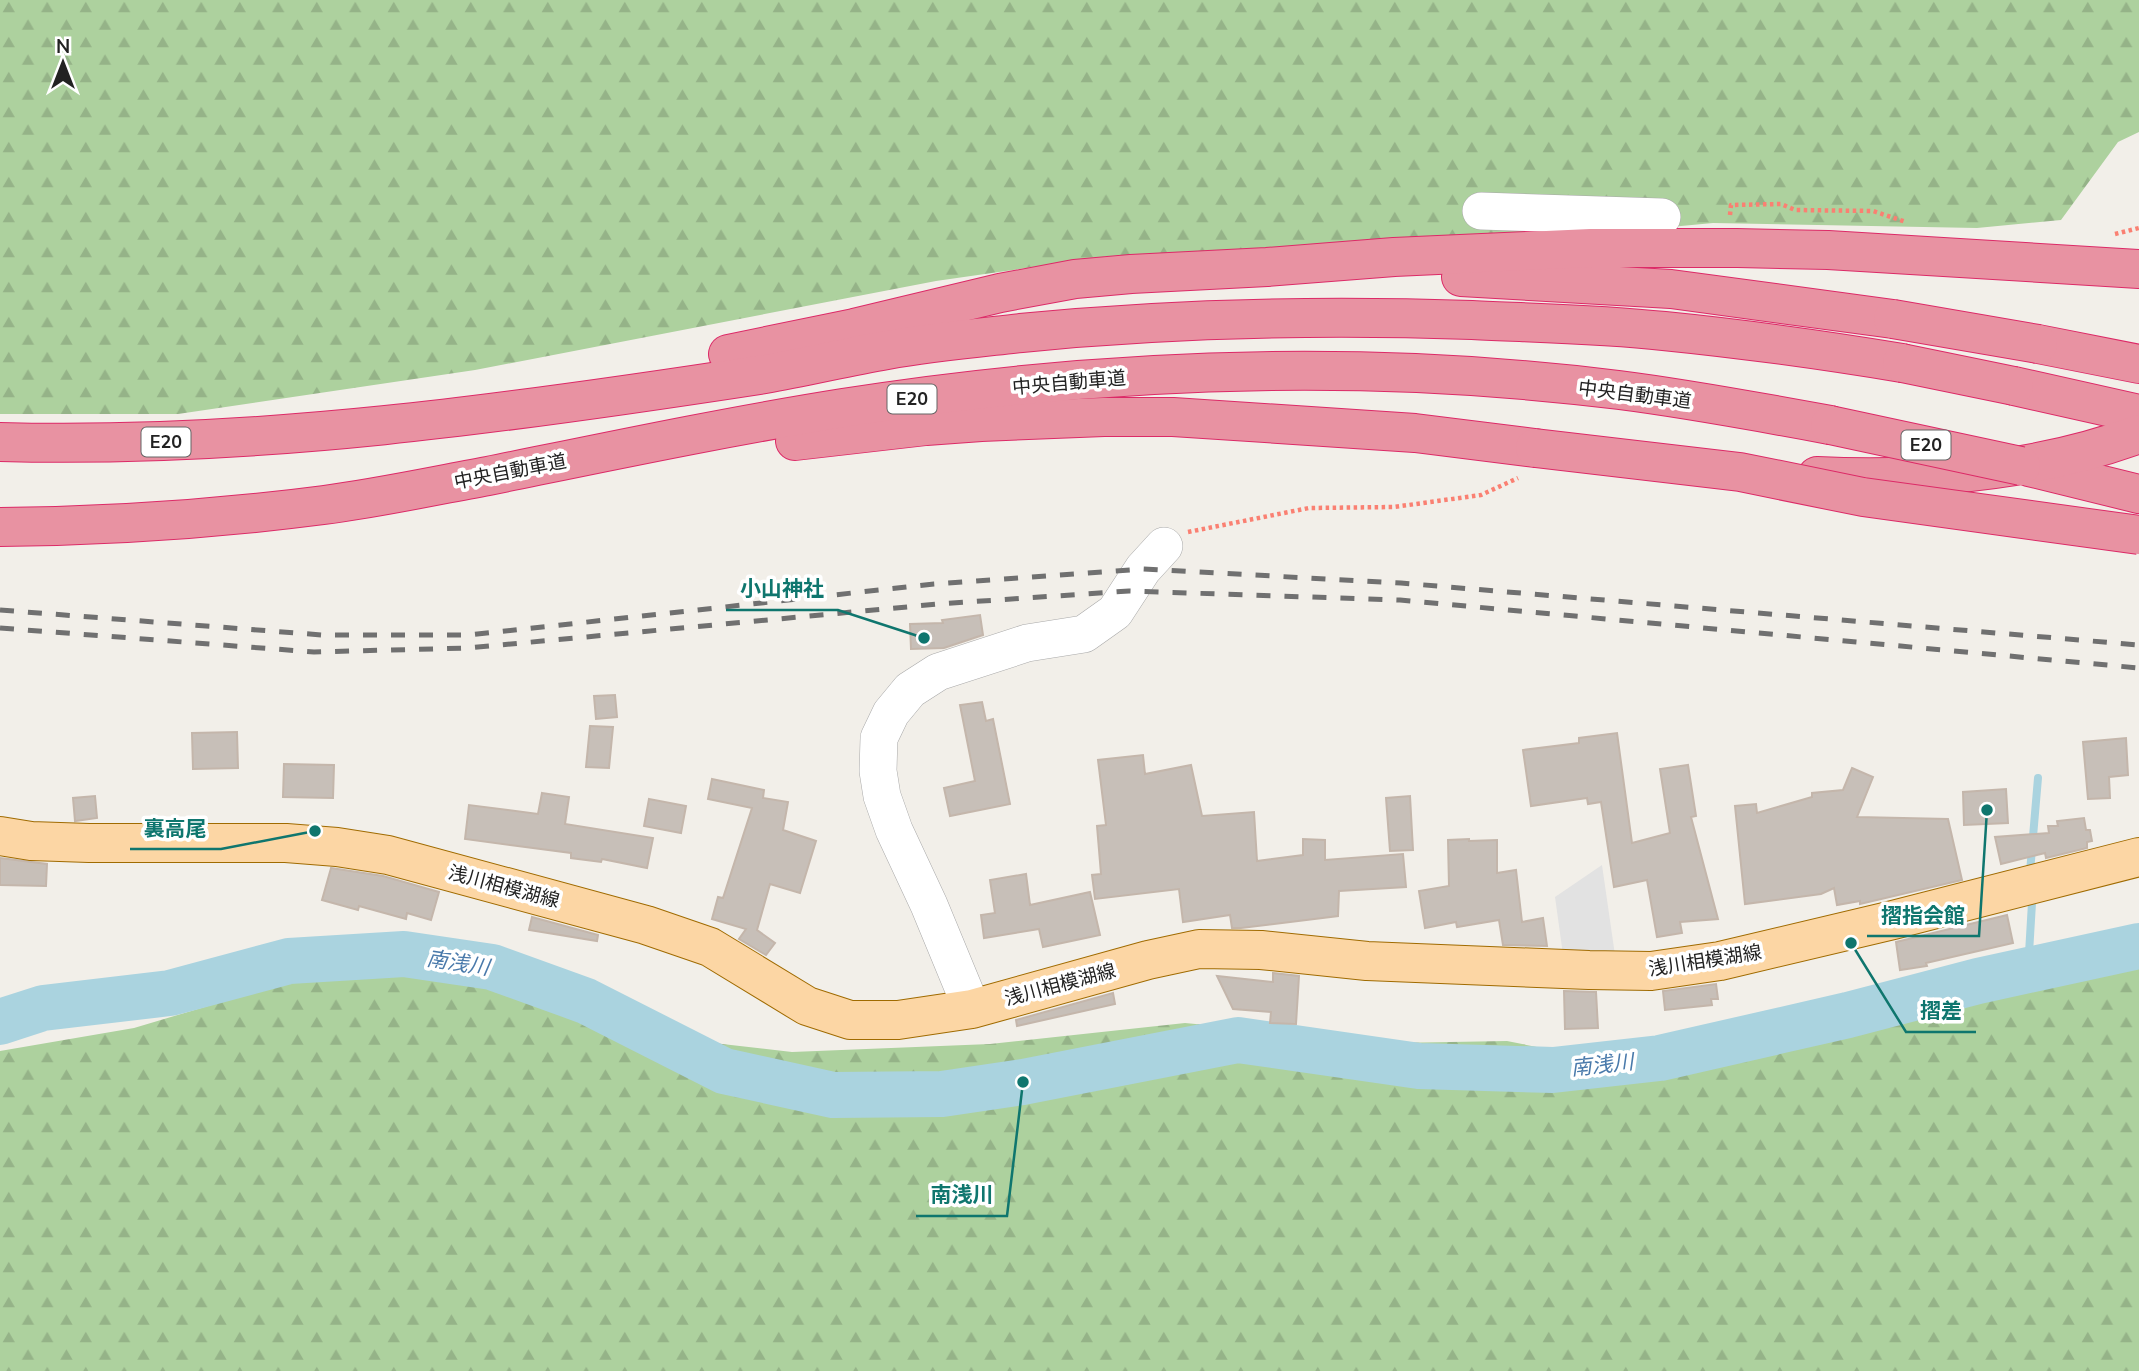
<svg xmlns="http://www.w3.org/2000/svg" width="2139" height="1371" font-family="'Nunito Sans','Noto Sans JP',sans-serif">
<defs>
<pattern id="forest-firs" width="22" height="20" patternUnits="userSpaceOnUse" patternTransform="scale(1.75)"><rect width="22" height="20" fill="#add19e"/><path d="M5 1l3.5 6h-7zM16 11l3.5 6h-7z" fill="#95b388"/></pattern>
</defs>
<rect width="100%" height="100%" fill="#f2efe9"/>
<!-- forest -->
<g fill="url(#forest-firs)">
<polygon points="0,0 2139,0 2139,132 2118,142 2061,220 1977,228 1713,223 1437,249 1110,256 936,281 475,370 178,414 0,414"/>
<polygon points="2139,968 2139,1371 0,1371 0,1051 134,1028 285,983 457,971 608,1031 792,1052 990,1044 1185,1023 1394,1043 1507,1041 1658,1071 1914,1006"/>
</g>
<!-- parking -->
<polygon fill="#e2e2e2" points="1602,865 1616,962 1564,962 1555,897"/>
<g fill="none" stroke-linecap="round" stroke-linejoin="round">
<!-- stream -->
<g stroke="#aad3df" stroke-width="8">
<polyline points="2030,872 2038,778"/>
<polyline points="2028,970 2032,903"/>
</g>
<!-- river -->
<polyline stroke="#aad3df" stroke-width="46" points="0,1022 43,1008 170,993 289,961 404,954 492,967 586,1001 724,1071 833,1095 942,1094 1023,1082 1238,1040 1419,1066 1553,1070 1660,1058 1848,1015 1978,981 2139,946"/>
</g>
<!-- building -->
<g fill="#c7bfb8" stroke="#c4b6ab" stroke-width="2">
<polygon points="980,615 983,635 944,648 911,649 910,624 943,623 942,620"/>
<polygon points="615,695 617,717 596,719 594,696"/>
<polygon points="982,702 986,721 993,719 1010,804 950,816 944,788 975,781 960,705"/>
<polygon points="590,726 613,727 609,768 586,767"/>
<polygon points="237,732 238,768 193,769 192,733"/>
<polygon points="1617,733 1632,843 1670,833 1660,769 1688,765 1696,816 1691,817 1718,919 1680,922 1682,933 1657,937 1647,880 1614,887 1601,802 1588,804 1587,798 1531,806 1523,750 1579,743 1579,738"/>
<polygon points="2126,738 2128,775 2109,777 2110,798 2088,799 2083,742"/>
<polygon points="1143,755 1145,774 1191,765 1202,816 1254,812 1257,861 1303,855 1303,839 1325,840 1325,860 1403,854 1406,887 1339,891 1338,916 1241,928 1232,928 1230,915 1183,922 1179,889 1095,899 1092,875 1101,874 1097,826 1106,825 1098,760"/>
<polygon points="284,764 334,765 333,798 283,797"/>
<polygon points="1852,768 1873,777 1857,817 1948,819 1962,880 1860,904 1860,901 1837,905 1834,888 1821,894 1745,904 1735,806 1756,804 1757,813 1812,797 1812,793 1843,790"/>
<polygon points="712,779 764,790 763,798 788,802 783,830 816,841 800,893 770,884 757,930 775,943 766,955 739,939 746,929 712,919 718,897 723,898 752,808 708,799"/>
<polygon points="2006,789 2008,823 1964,825 1963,792"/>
<polygon points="542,793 569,797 565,824 653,838 647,868 602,859 601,862 571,858 571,853 465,839 469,805 538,814"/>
<polygon points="95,796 97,818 75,821 73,798"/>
<polygon points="1410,796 1413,850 1390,851 1386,798"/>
<polygon points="649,799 686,806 681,833 644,826"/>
<polygon points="2084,818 2086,830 2090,830 2092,841 2087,842 2087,848 2046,858 2045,853 2001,864 1995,837 2049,833 2048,826 2058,826 2057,821"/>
<polygon points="1469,839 1469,841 1497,840 1497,873 1516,870 1522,922 1543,918 1547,946 1503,945 1499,920 1457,927 1456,922 1425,928 1419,891 1449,886 1448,840"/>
<polygon points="0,858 47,864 46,886 0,885"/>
<polygon points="331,868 383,876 439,892 431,920 407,913 406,919 359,906 358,910 322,900"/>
<polygon points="1026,874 1030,905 1090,892 1100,935 1043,947 1039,929 984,938 981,915 995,913 990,880"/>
<polygon points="2007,915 2013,943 1926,963 1927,966 1900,970 1896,942"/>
<polygon points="532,917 598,935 597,941 529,930"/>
<polygon points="1273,973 1299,976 1296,1024 1270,1023 1271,1012 1233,1009 1217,976 1273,982"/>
<polygon points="1716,984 1718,999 1711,999 1712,1005 1665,1010 1663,991"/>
<polygon points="1564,991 1596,992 1598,1028 1565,1029"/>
<polygon points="1113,993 1115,1004 1017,1026 1016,1020"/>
</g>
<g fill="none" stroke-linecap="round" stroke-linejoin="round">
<!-- minor casing -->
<g stroke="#a9a9a9" stroke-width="38">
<g id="minor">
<polyline points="1481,211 1662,217"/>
<polyline points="972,1009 929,905 894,830 882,796 878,771 879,738 891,713 910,690 938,672 1027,643 1084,634 1115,612 1143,569 1164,546"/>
</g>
</g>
<!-- major casing -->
<g stroke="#a06b00" stroke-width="40">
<polyline id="major" points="0,836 31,841 89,843 286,843 337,847 388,855 646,925 710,947 807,1006 850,1020 898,1020 972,1009 1148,960 1199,949 1261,950 1367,961 1589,970 1651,971 1720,961 1893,920 2139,857"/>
</g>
<!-- highway casing -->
<g stroke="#dc2a67" stroke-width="40">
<g id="highway">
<polyline points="1461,277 1671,289 1893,319"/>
<polyline points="2038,344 2139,364"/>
<polyline points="728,354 854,328 1000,293 1075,279 1131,274 1267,267 1394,257 1591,248 1737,248 1828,250 2139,269"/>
<polyline points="2014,386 2139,414"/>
<polyline points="795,441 926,426 981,422 1104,417 1173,417 1415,433 1535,448"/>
<path d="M0,442c257,7 511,-29 765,-68 41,-7 81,-17 122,-24 44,-8 89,-12 134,-17 150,-15 300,-18 451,-13 64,3 128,4 192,11 80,8 159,19 238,32"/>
<polyline points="2029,467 2139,494"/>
<path d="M1817,476c109,5 219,-4 322,-42"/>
<path d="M0,527c108,-1 216,-8 324,-22 54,-7 109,-19 164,-29 118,-24 236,-49 355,-68 256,-40 519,-50 776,-18 71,9 141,22 211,35"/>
</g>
</g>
<!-- path -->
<g stroke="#fa8072" stroke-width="4.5" stroke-dasharray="3.5 3.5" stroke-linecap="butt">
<polyline points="1730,215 1731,205 1781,204 1795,210 1873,211 1906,222"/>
<polyline points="2115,234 2139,228"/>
<polyline points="1188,532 1309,508 1394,507 1481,495 1518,478"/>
</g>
<!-- minor -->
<use href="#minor" stroke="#fff" stroke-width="37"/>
<!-- major -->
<use href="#major" stroke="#fcd6a4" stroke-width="38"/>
<!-- highway -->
<use href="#highway" stroke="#e892a2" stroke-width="38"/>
<!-- rail -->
<g stroke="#707070" stroke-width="5" stroke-dasharray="14 14" stroke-linecap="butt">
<polyline points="0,610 322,635 469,635 934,584 1143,569 1401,583 2139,645"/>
<polyline points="0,628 314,652 468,648 938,604 1129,591 1400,600 2139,668"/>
</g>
<!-- highway-bridge casing -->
<g stroke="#dc2a67" stroke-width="40" stroke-linecap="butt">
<g id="highway-bridge">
<polyline points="1893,319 2038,344"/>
<polyline points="1902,363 2014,386"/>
<polyline points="1830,425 2021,466"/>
<polyline points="1535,448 1740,472 1863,497 2139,535"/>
</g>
</g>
<!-- highway-bridge -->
<use href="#highway-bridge" stroke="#e892a2" stroke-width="38"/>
</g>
<g text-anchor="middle" stroke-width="7" stroke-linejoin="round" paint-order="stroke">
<!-- shield labels -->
<g fill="#fff" stroke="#646464" stroke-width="2">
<rect x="887.5" y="384.5" width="49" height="29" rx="5"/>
<rect x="141.5" y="427.5" width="49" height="29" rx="5"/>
<rect x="1901.5" y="430.5" width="49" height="29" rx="5"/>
</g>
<g font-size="18" font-weight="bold" fill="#222">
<text x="912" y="405">E20</text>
<text x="166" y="448">E20</text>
<text x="1926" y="451">E20</text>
</g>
<!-- street labels -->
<g font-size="19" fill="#222" stroke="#fff">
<text transform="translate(1069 382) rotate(-5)" y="7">中央自動車道</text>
<text transform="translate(1635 394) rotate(7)" y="7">中央自動車道</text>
<text transform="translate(510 471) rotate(-11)" y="7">中央自動車道</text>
<text transform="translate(504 886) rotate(15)" y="7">浅川相模湖線</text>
<text transform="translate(1705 960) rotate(-9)" y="7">浅川相模湖線</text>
<text transform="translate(1060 984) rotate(-15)" y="7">浅川相模湖線</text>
</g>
<!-- water labels -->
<g font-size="21" font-style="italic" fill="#4a7aab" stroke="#fff">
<text transform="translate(458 963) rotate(9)" y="7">南浅川</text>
<text transform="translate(1602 1065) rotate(-6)" y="7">南浅川</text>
</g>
</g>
<!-- callouts -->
<path fill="none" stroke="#0f766e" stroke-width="2.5" d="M924 638L838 610H726M315 831L221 849H130M1987 810L1979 936H1867M1851 943L1906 1032H1976M1023 1082L1007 1216H916"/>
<g fill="#0f766e" stroke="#fff" stroke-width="2.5">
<circle cx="924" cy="638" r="7"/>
<circle cx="315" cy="831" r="7"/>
<circle cx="1987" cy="810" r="7"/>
<circle cx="1851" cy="943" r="7"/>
<circle cx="1023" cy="1082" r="7"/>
</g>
<g font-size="21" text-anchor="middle" font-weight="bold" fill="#0f766e" stroke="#fff" stroke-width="7" stroke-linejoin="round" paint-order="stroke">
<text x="782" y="596">小山神社</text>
<text x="175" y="836">裏高尾</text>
<text x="1923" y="923">摺指会館</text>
<text x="1941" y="1018">摺差</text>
<text x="962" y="1202">南浅川</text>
</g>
<!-- north arrow -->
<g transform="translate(63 63)" stroke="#ffffff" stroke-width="5" paint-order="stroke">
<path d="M0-5L12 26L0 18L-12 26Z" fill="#222222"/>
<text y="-10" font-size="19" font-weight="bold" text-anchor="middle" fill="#222222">N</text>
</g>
</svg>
